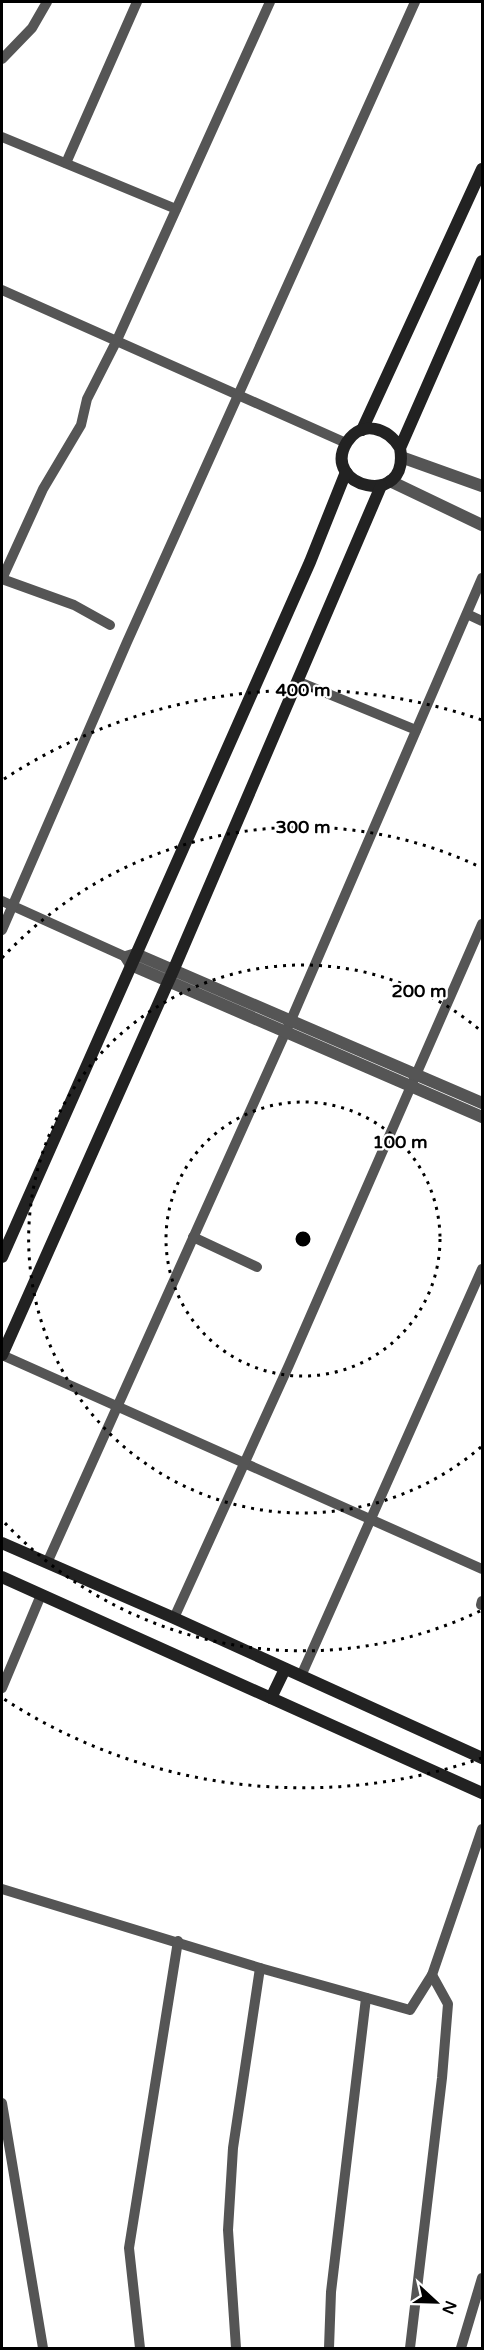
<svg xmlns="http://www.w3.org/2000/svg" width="484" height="2350" font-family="'Varela Round',sans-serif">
<rect width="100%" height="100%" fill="#fff"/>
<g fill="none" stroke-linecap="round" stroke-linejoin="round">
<!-- minor -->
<g stroke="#555" stroke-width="10">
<polyline points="2,59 32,28 47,2"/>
<polyline points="2,137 176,209"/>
<polyline points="66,163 137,2"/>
<polyline points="2,290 346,443"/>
<polyline points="2,579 43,489 81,425 87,399 117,340 270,2"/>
<polyline points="2,579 74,605 110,625"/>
<polyline points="467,614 482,621"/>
<polyline points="297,681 416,730"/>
<polyline points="2,901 126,957"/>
<polyline points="2,930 127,642 415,2"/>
<polyline points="193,1237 257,1267"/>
<polyline points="2,1355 482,1569"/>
<polyline points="47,1563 291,1020 482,578"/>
<polyline points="481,1605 482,1601"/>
<polyline points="174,1618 289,1365 482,924"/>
<polyline points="301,1676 482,1269"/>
<polyline points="2,1688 41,1595"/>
<polyline points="2,1889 260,1968 410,2010 432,1975 482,1829"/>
<polyline points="2,2103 43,2348"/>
<polyline points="140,2348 129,2248 178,1941"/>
<polyline points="236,2348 228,2230 233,2148 260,1968"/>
<polyline points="329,2348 331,2292 366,1998"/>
<polyline points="410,2348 442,2078 448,2004 432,1975"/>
<polyline points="461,2348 482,2278"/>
</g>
<!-- tertiary -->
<g stroke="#555" stroke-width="12">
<polyline points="401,457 482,486"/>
<polyline points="390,481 482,525"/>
<polyline points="482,1103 136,954 126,957 131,965 482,1117"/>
</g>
<!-- secondary -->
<g stroke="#222" stroke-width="12">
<polyline points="362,430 482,169"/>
<path d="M400,448c-12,-20 -38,-29 -53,-6 -28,45 64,68 53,6l82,-187"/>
<polyline points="2,1257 310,562 346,472"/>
<polyline points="2,1355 173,971 381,486"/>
<polyline points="2,1543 174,1618 482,1758"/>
<polyline points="2,1577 482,1793"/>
<polyline points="271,1698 285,1669"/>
</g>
</g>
<!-- distance rings -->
<g fill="none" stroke="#000" stroke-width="3" stroke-dasharray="3 6">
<circle cx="303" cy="1239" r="137"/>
<path d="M481 1447A274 274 0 1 1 481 1031"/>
<path d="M480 1611A412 412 0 0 1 2 1520M2 958A412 412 0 0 1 480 867"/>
<path d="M482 1758A549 549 0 0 1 4 1699M4 779A549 549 0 0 1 482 720"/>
</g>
<circle cx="303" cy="1239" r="9" fill="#000" stroke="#fff" stroke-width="3"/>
<g font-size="18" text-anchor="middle" font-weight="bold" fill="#000" stroke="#fff" stroke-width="4.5" stroke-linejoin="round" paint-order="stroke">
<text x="303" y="696">400 m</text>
<text x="303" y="833">300 m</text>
<text x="419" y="997">200 m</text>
<text x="400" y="1148">100 m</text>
</g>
<!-- border -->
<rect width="484" height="2350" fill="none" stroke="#000000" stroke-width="6"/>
<!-- north arrow -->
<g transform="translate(436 2302) rotate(112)" stroke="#ffffff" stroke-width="4.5" paint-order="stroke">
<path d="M0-4.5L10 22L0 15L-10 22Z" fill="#000000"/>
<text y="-9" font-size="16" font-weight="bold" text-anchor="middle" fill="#000000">N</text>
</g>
</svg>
